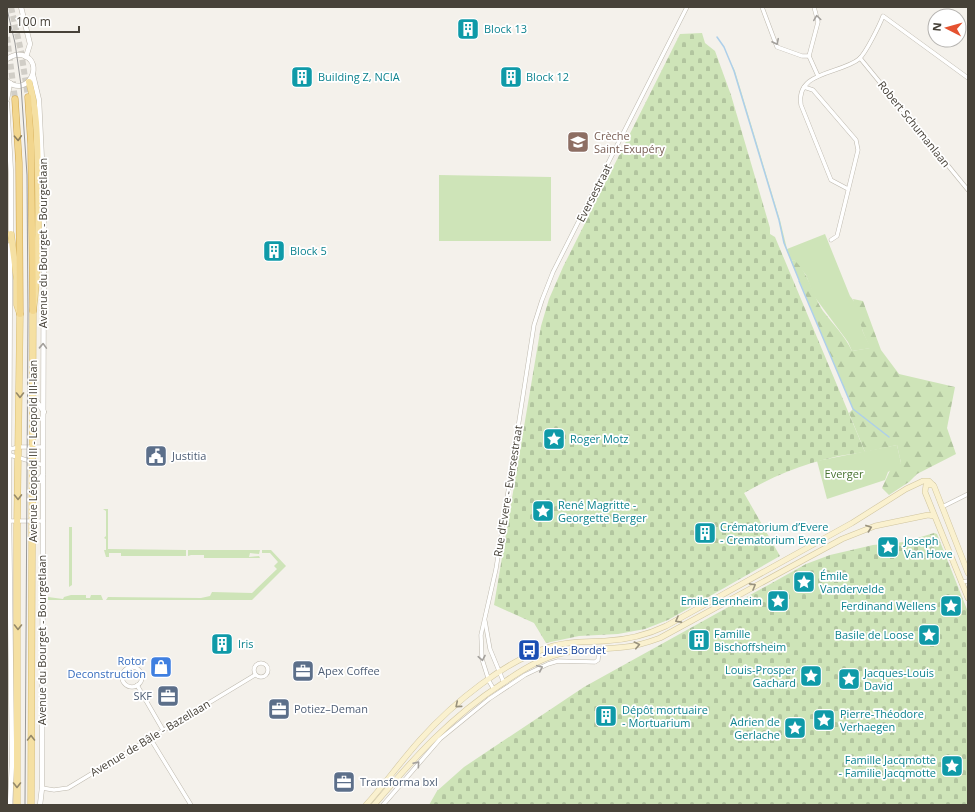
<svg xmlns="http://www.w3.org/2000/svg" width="975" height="812" font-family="'Open Sans',sans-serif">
<defs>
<pattern id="forest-firs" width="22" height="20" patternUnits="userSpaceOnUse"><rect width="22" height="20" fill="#cee4b8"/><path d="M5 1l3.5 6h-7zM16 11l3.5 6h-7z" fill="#b2c59f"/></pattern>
<pattern id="cemetery-stones" width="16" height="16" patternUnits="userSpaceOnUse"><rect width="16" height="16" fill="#cee4b8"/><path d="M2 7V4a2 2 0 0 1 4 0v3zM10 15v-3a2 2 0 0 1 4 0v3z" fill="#b2c59f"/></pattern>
</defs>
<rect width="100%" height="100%" fill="#f4f1eb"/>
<!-- green -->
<g fill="#cee4b8">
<polygon points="714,33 724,47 735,71 780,220 787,249 825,234 850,296 856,304 863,332 871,348 852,351 848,342 814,296 806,275 794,260 791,261 784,243 779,220 732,65 724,47"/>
<polygon points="439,175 551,177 551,241 439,241"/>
<polygon points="897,445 901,463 888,472 885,480 827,499 817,461"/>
<polygon points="103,509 108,509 108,549 186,550 186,556 121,556 121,553 109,553 109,557 106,557 104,550 106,550 106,539 104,538 106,536 106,511"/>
<polygon points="69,527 72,527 72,585 69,587"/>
<polygon points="188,550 260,550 259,554 250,553 249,557 259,556 260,558 204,558 204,555 191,555 188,556"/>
<polygon points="262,550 271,550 286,566 252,600 106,600 108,597 201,598 210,596 212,592 252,593 277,569 274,566 278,562 270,553 262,553"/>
<polygon points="71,595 86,595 86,598 90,598 91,595 101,595 103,600 48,600 48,597 63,599 64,597"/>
</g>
<!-- forest -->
<path fill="url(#forest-firs)" d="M794,260c15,13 18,34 29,51 10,13 22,25 29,40l18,-3 -7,-16 -10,-33 10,2 18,49 18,24 56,13 -8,41 9,26 -39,20 -8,8 -20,13 -7,-7 10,-22 9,-3 -4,-18 -32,7 -16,-39 4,-4 -54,-129 -8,-19z"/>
<!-- cemetery -->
<g fill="url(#cemetery-stones)">
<path d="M702,33l3,10 10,8 16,44 39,133v6l5,3 90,215c-44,5 -83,19 -121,41l36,63 -112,64 -23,9 -27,5 -39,2 -33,7 -12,-20 -40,-18 47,-279 8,-27 14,-32 117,-233z"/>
<polygon points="934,533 937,534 968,612 968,805 429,805 437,791 464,767 584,687 806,564 830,555 873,545 904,542"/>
</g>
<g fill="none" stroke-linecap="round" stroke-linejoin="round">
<!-- stream -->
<g stroke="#adcfea" stroke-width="1.5">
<polyline points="717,37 724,47 734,71 779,220 784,243 799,280"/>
<polyline points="799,281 853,409 889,437"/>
</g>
<!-- trunk-tunnel -->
<g stroke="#d1cec7" stroke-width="6" stroke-dasharray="6 3" stroke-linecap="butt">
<polyline points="11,7 21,51 28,97"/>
<polyline points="7,37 15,99"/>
</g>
<!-- minor casing -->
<g stroke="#beb9ae" stroke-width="4.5">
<g id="minor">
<polyline points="762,7 777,47 802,56 809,56"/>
<polyline points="814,7 818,22 809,56 818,76"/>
<polyline points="860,58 968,190"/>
<polyline points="804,87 813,90 856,140 858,150 838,232 837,236 831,240"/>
<path d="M848,189l-17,-9 -30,-75c-6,-34 40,-31 58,-46 7,-6 21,-35 24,-43l85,62"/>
<polyline points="10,449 19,447 43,447"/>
<polyline points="10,455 43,465"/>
<polyline points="942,507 968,494"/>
<polyline points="10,521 43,521"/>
<polyline points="961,582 968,581"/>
<polyline points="485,621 490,649 504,683"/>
<circle cx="261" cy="670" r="7"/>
<circle cx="132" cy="677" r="10"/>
<polyline points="137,685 163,730"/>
<polyline points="493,688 489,681 482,659 481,635 496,569 534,325 542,300 553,272 687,7"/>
<polyline points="150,738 191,805"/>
<polyline points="42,788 54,790 68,788 255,675"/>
<polyline points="383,805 440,739 489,699 525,675 548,664 558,661 595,662 598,660 599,649"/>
</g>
</g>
<!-- tertiary casing -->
<g stroke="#beb9ae" stroke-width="5.5">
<g id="tertiary">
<polyline points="21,7 30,44 26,57"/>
<path d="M7,59c4,-3 9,-5 15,-4 24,6 6,44 -15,26"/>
<polyline points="33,75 39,100 44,204 42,788 40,805"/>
<polyline points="7,99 10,83"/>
<polyline points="7,103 11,174 11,236"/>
<polyline points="33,396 44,412"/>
<polyline points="33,486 43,475"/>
<polyline points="10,805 12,762 9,513 10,245"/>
</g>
</g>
<!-- secondary casing -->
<g stroke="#cfc49f" stroke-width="6">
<g id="secondary">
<polyline points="933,485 926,485 925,492 968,598"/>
<path d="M366,805c19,-21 35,-44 54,-65 33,-37 85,-80 133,-94 17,-5 34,-4 52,-5 21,-1 42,-6 61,-15l186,-103 54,-34 17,-8h6l5,5 34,87"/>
<path d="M374,805c40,-47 76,-88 129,-122 17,-12 36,-24 56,-29 22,-6 44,-4 66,-7 12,-1 24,-5 35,-9l182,-99 33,-13 53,-11 6,1"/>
</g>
</g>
<!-- primary casing -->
<g stroke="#d9be73" stroke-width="7">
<g id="primary">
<path d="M29,82c9,31 8,64 9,97 1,44 1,88 -5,132l-2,494"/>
<polyline points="11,234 17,280 17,305 20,314 17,528 17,805"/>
</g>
</g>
<!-- trunk casing -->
<g stroke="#cfa349" stroke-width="7">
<g id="trunk">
<polyline points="28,97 31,144 33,311"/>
<polyline points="15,99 19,163 20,314"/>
</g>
</g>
<!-- minor -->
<use href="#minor" stroke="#fff" stroke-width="3.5"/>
<!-- tertiary -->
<use href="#tertiary" stroke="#fff" stroke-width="4.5"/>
<!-- secondary -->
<use href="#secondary" stroke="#faf1cf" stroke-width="5"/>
<!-- primary -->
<use href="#primary" stroke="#f5e0a3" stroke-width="6"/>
<!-- trunk -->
<use href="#trunk" stroke="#f2d68e" stroke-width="6"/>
<!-- tram -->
<polyline stroke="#989898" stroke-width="1" points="7,9 15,43 21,85 27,175 28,314 25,805"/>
</g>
<!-- one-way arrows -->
<defs><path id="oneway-chevron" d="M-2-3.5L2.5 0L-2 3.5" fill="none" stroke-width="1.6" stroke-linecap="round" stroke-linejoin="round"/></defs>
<g stroke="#a3a09c">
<use href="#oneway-chevron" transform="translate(817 18) rotate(-98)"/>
<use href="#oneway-chevron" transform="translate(776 42) rotate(64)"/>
<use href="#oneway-chevron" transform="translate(43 346) rotate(-88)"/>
<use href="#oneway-chevron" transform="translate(482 658) rotate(79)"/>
<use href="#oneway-chevron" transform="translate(540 668) rotate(-25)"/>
<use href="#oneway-chevron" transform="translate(417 764) rotate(-49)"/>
</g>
<use stroke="#8b7d5b" href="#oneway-chevron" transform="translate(18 138) rotate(87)"/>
<g stroke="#958969">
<use href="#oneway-chevron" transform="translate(20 395) rotate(90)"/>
<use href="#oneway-chevron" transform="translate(18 497) rotate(89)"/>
<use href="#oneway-chevron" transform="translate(18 627) rotate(90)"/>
<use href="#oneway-chevron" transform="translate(31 738) rotate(-90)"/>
<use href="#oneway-chevron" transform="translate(17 785) rotate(90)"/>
</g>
<g stroke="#98917c">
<use href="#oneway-chevron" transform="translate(869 528) rotate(-20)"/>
<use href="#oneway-chevron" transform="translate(753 586) rotate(-29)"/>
<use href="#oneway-chevron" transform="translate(678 620) rotate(151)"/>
<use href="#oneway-chevron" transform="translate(637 645) rotate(-13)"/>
<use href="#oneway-chevron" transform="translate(458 705) rotate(140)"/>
</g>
<!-- icons -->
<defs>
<g id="building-square" transform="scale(1.15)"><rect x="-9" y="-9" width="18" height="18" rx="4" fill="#0f9aa8" stroke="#fff"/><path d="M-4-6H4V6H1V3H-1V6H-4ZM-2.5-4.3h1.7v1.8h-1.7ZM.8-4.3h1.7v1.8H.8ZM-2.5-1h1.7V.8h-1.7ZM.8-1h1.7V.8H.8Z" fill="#fff"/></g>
<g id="school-square" transform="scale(1.15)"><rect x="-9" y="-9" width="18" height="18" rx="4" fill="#8d6e63" stroke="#fff"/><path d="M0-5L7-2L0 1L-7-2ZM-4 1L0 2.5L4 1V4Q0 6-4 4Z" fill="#fff"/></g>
<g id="sight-square" transform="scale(1.15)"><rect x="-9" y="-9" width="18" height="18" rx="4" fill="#0f9aa8" stroke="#fff"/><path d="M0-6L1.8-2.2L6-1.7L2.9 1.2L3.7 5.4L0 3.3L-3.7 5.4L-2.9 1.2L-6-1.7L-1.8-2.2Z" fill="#fff"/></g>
<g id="civic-square" transform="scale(1.15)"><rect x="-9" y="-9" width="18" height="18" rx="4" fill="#5c6f8a" stroke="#fff"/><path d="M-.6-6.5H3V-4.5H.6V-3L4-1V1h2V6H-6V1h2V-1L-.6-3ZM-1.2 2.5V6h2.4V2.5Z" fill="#fff"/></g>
<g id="bus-square" transform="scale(1.15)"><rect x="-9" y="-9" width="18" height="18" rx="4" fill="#1a4fb4" stroke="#fff"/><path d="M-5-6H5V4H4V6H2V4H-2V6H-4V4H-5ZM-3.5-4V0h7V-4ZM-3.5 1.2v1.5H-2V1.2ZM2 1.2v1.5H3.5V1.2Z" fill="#fff"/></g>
<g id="shop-square" transform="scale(1.15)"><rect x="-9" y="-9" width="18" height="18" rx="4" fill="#3f7fe0" stroke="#fff"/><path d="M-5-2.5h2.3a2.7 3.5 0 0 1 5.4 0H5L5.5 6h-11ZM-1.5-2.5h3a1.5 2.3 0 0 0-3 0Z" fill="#fff"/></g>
<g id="office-square" transform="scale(1.15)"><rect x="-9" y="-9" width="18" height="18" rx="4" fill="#5c6f8a" stroke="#fff"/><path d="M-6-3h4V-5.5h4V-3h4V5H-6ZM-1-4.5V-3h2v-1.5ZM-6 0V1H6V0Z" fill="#fff"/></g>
</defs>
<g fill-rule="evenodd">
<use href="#building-square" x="468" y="29"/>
<use href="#building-square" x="302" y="77"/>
<use href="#building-square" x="511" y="77"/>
<use href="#school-square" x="578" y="142"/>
<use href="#building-square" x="274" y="251"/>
<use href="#sight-square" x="554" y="439"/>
<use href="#civic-square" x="156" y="456"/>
<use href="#sight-square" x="543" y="511"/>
<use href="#building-square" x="705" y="533"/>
<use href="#sight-square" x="888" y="547"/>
<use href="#sight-square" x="804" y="582"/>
<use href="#sight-square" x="778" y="601"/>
<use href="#sight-square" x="951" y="606"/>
<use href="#sight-square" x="929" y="635"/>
<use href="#building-square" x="699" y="640"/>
<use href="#building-square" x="222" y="644"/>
<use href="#bus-square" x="529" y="650"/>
<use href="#shop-square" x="161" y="667"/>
<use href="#office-square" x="303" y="671"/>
<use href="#sight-square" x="811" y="676"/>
<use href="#sight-square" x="849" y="679"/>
<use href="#office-square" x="168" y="696"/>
<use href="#office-square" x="279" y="709"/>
<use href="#building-square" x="606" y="716"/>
<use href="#sight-square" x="824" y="720"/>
<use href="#sight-square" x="795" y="728"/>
<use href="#sight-square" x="952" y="766"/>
<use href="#office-square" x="344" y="782"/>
</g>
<g text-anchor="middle" stroke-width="3.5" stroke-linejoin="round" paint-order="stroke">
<!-- culture labels -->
<g font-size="11" fill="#0d838f" stroke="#fff" text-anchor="start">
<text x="484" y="33">Block 13</text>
<text x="318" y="81">Building Z, NCIA</text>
<text x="526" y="81">Block 12</text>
<text x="290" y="255">Block 5</text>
<text x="570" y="443">Roger Motz</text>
<text x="558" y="509">René Magritte -<tspan x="558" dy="13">Georgette Berger</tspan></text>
<text x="720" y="531">Crématorium d’Evere<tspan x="720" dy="13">- Crematorium Evere</tspan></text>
<text x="904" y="545">Joseph<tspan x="904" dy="13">Van Hove</tspan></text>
<text x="820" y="580">Émile<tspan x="820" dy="13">Vandervelde</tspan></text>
<text x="762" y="605" text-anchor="end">Emile Bernheim</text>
<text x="936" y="610" text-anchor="end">Ferdinand Wellens</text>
<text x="714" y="638">Famille<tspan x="714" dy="13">Bischoffsheim</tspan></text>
<text x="914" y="639" text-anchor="end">Basile de Loose</text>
<text x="238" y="648">Iris</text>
<text x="796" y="674" text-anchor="end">Louis-Prosper<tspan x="796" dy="13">Gachard</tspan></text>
<text x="864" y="677">Jacques-Louis<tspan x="864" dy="13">David</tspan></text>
<text x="622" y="714">Dépôt mortuaire<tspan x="622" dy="13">- Mortuarium</tspan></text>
<text x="840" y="718">Pierre-Théodore<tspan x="840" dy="13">Verhaegen</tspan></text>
<text x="780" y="726" text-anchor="end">Adrien de<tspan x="780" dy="13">Gerlache</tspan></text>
<text x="936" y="764" text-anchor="end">Famille Jacqmotte<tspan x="936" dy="13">- Familie Jacqmotte</tspan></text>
</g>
<!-- street labels -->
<g font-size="11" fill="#474239" stroke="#fff">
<text transform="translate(914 124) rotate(51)" y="4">Robert Schumanlaan</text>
<text transform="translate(594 193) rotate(-63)" y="4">Eversestraat</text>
<text transform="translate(43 243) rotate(-90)" y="4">Avenue du Bourget - Bourgetlaan</text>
<text transform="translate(33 451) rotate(-90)" y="4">Avenue Léopold III - Leopold III-laan</text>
<text transform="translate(508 491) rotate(-81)" y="4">Rue d'Evere - Eversestraat</text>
<text transform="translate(42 640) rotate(-90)" y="4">Avenue du Bourget - Bourgetlaan</text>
<text transform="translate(150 738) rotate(-31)" y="4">Avenue de Bâle - Bazellaan</text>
</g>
<!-- education labels -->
<g font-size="11" fill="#785e54" stroke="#fff" text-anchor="start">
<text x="594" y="140">Crèche<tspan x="594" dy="13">Saint-Exupéry</tspan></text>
</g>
<!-- service labels -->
<g font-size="11" fill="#4e5e75" stroke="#fff" text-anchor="start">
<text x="172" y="460">Justitia</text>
<text x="318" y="675">Apex Coffee</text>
<text x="152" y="700" text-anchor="end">SKF</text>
<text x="294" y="713">Potiez–Deman</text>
<text x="360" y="786">Transforma bxl</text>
</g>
<!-- park labels -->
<g font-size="11" fill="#487431" stroke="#fff">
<text x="844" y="478">Everger</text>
</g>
<!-- transit labels -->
<g font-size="11" fill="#164399" stroke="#fff" text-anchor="start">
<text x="544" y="654">Jules Bordet</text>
</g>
<!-- shop labels -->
<g font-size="11" fill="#366cbe" stroke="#fff" text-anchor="end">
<text x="146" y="665">Rotor<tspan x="146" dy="13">Deconstruction</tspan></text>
</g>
</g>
<!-- border -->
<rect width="975" height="812" fill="none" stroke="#474239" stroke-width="16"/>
<!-- north arrow -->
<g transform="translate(947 28) rotate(276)"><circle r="19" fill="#ffffff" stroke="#b5b3b0"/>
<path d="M0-3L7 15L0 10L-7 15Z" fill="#e55230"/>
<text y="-6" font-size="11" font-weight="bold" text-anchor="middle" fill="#474239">N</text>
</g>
<!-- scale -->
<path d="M10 26v6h69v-6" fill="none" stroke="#474239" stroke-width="2"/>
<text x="16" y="26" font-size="12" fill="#474239" stroke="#ffffff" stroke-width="3" paint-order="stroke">100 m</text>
</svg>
